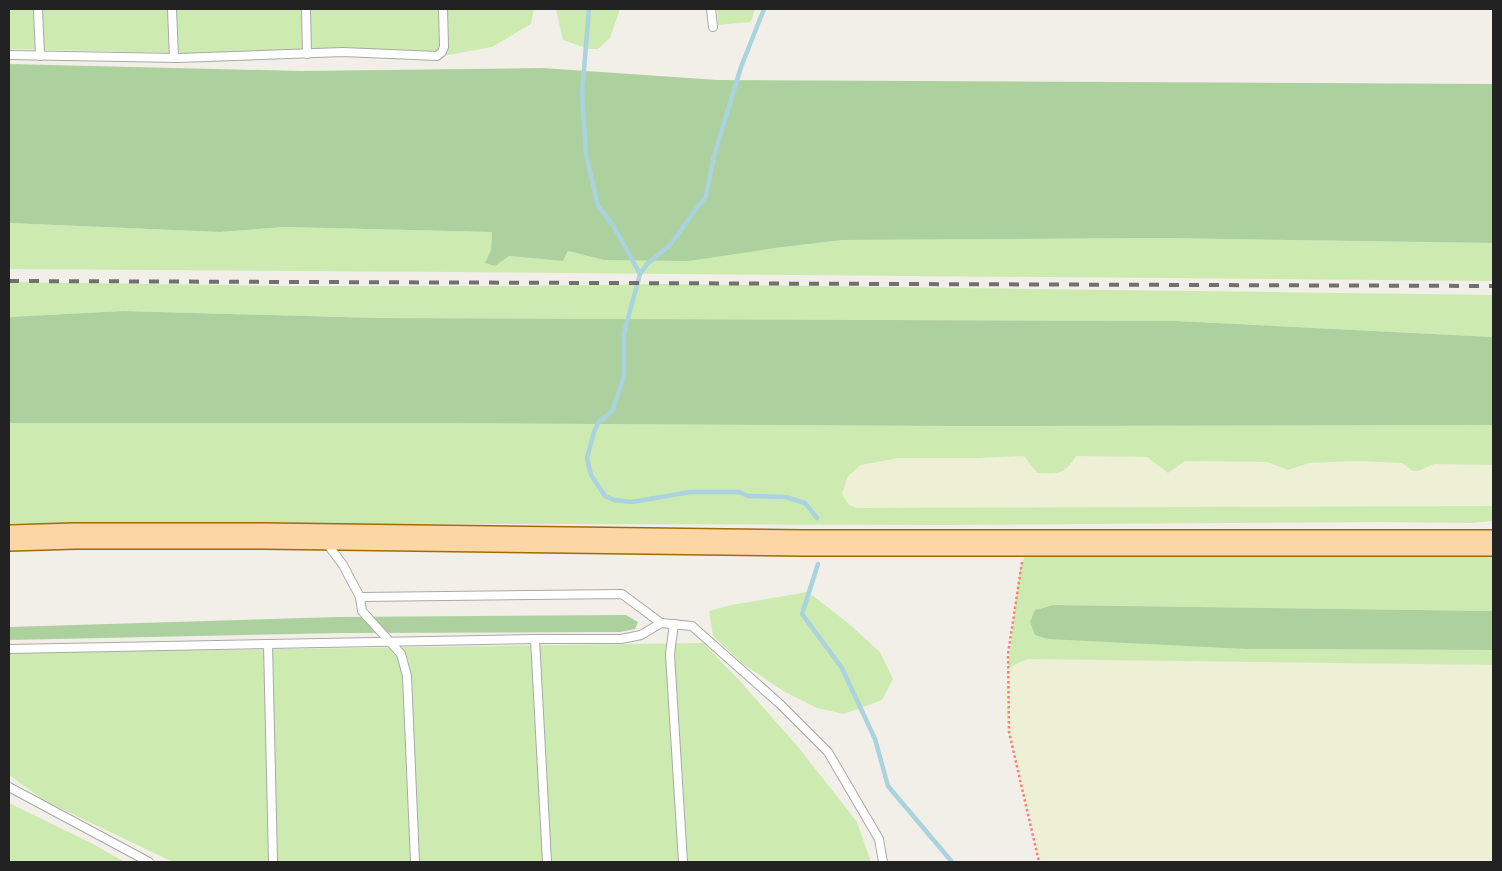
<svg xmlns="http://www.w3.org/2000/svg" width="1502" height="871" font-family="Montserrat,sans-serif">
<rect width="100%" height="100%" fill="#f2efe9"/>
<!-- farmland -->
<g fill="#eef0d5">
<polygon points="1024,456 1038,473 1062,472 1069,468 1076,456 1147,457 1168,473 1185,461 1267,462 1288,470 1309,463 1358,461 1403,463 1413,471 1417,471 1434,464 1493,465 1493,506 857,508 849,505 842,494 848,476 861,465 899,458 977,458"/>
<polygon points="1027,659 1493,665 1493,862 1040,862 1003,704 1008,668"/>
</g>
<!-- grass -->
<g fill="#cdebb0">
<polygon points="9,9 534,9 531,24 492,47 438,57 179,53 9,49"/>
<polygon points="556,9 620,9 610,38 598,49 589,49 563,40"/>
<polygon points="717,9 755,9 751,22 718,25"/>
<polygon points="9,223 220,232 284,227 492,232 491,250 485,263 509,256 563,261 568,251 604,260 775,248 843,240 1161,238 1493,243 1493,281 455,272 9,269"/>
<polygon points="9,282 296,286 524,286 666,284 1493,295 1493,337 1176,321 378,318 123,311 9,317"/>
<path d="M9,423h414l532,3 538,-1v40l-59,-1 -16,7h-5l-11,-8 -44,-2 -49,2 -21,7 -21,-8 -82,-1 -17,12 -21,-16 -71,-1c-12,20 -17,17 -39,17l-13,-17 -47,2h-78l-38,7 -13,11 -6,18 7,11 8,3 636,-2v15l-22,2 -91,-1 -434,3 -937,-2z"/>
<polygon points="1493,551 1493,611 1053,605 1035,610 1247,649 1493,650 1493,665 1027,659 1008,668 1020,569 1026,553"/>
<polygon points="808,592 848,623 880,652 893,679 882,700 844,714 817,708 785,692 743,664 713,636 709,611 731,605"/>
<polygon points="703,643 740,681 799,748 857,822 871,862 173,862 45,801 9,775 9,653"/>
<polygon points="9,803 91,843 125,862 9,862"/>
</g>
<!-- forest -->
<g fill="#add19e">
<polygon points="9,64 301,71 543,68 717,80 1493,84 1493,243 1161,238 843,240 775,248 689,261 604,260 568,251 563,261 509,256 495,266 485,263 491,250 492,232 284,227 220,232 9,223"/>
<polygon points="123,311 378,318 1176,321 1493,337 1493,425 955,426 423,423 9,423 9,317"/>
<polygon points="1053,605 1493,611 1493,650 1247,649 1048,639 1035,635 1030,622 1035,610"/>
<polygon points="626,615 638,622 635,629 620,632 343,633 9,640 9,627 338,617"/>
</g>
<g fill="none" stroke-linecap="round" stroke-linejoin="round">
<!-- stream -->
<g stroke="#aad3df" stroke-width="4.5">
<polyline points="589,9 582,94 586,154 598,206 613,225 640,274"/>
<polyline points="764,9 741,67 714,156 706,196 669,246 647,264 640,274 624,333 624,377 612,411 598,423 594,432 587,458 591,475 605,496 614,500 632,502 690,492 739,492 748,496 786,497 805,503 817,518"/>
<polyline points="818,564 802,614 842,668 875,739 888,786 952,862"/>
</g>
<!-- service casing -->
<g stroke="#a9a9a9" stroke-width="10">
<g id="service">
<polyline points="38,9 40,56"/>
<polyline points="172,9 174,58"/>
<polyline points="306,9 307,54"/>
<polyline points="711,9 713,27"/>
<polyline points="9,55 178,58 343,52 437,56 442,52 444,47 443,9"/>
<polyline points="325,541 343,565 360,597 362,611 401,654 407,676 415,862"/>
<polyline points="360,597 622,594 661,623 692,626 780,704 828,752 879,839 883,862"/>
<polyline points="674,624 670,654 683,862"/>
<polyline points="535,639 547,862"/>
<polyline points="268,644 273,862"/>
<polyline points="9,649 535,639 621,639 641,635 661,623"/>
<polyline points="9,787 149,862"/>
</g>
</g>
<!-- primary casing -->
<g stroke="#a06b00" stroke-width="28">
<polyline id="primary" points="9,538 75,536 263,536 802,543 1493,543"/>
</g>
<!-- path -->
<polyline stroke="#fa8072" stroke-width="2.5" stroke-dasharray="2.5 2.5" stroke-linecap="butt" points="1022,562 1008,654 1009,732 1039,862"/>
<!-- service -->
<use href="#service" stroke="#fff" stroke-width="8"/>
<!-- primary -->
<use href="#primary" stroke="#fcd6a4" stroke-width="25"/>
<!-- rail -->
<polyline stroke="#707070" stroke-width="4" stroke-dasharray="10 10" stroke-linecap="butt" points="9,281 1493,286"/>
</g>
<!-- border -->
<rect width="1502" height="871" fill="none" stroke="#222222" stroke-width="20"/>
</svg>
